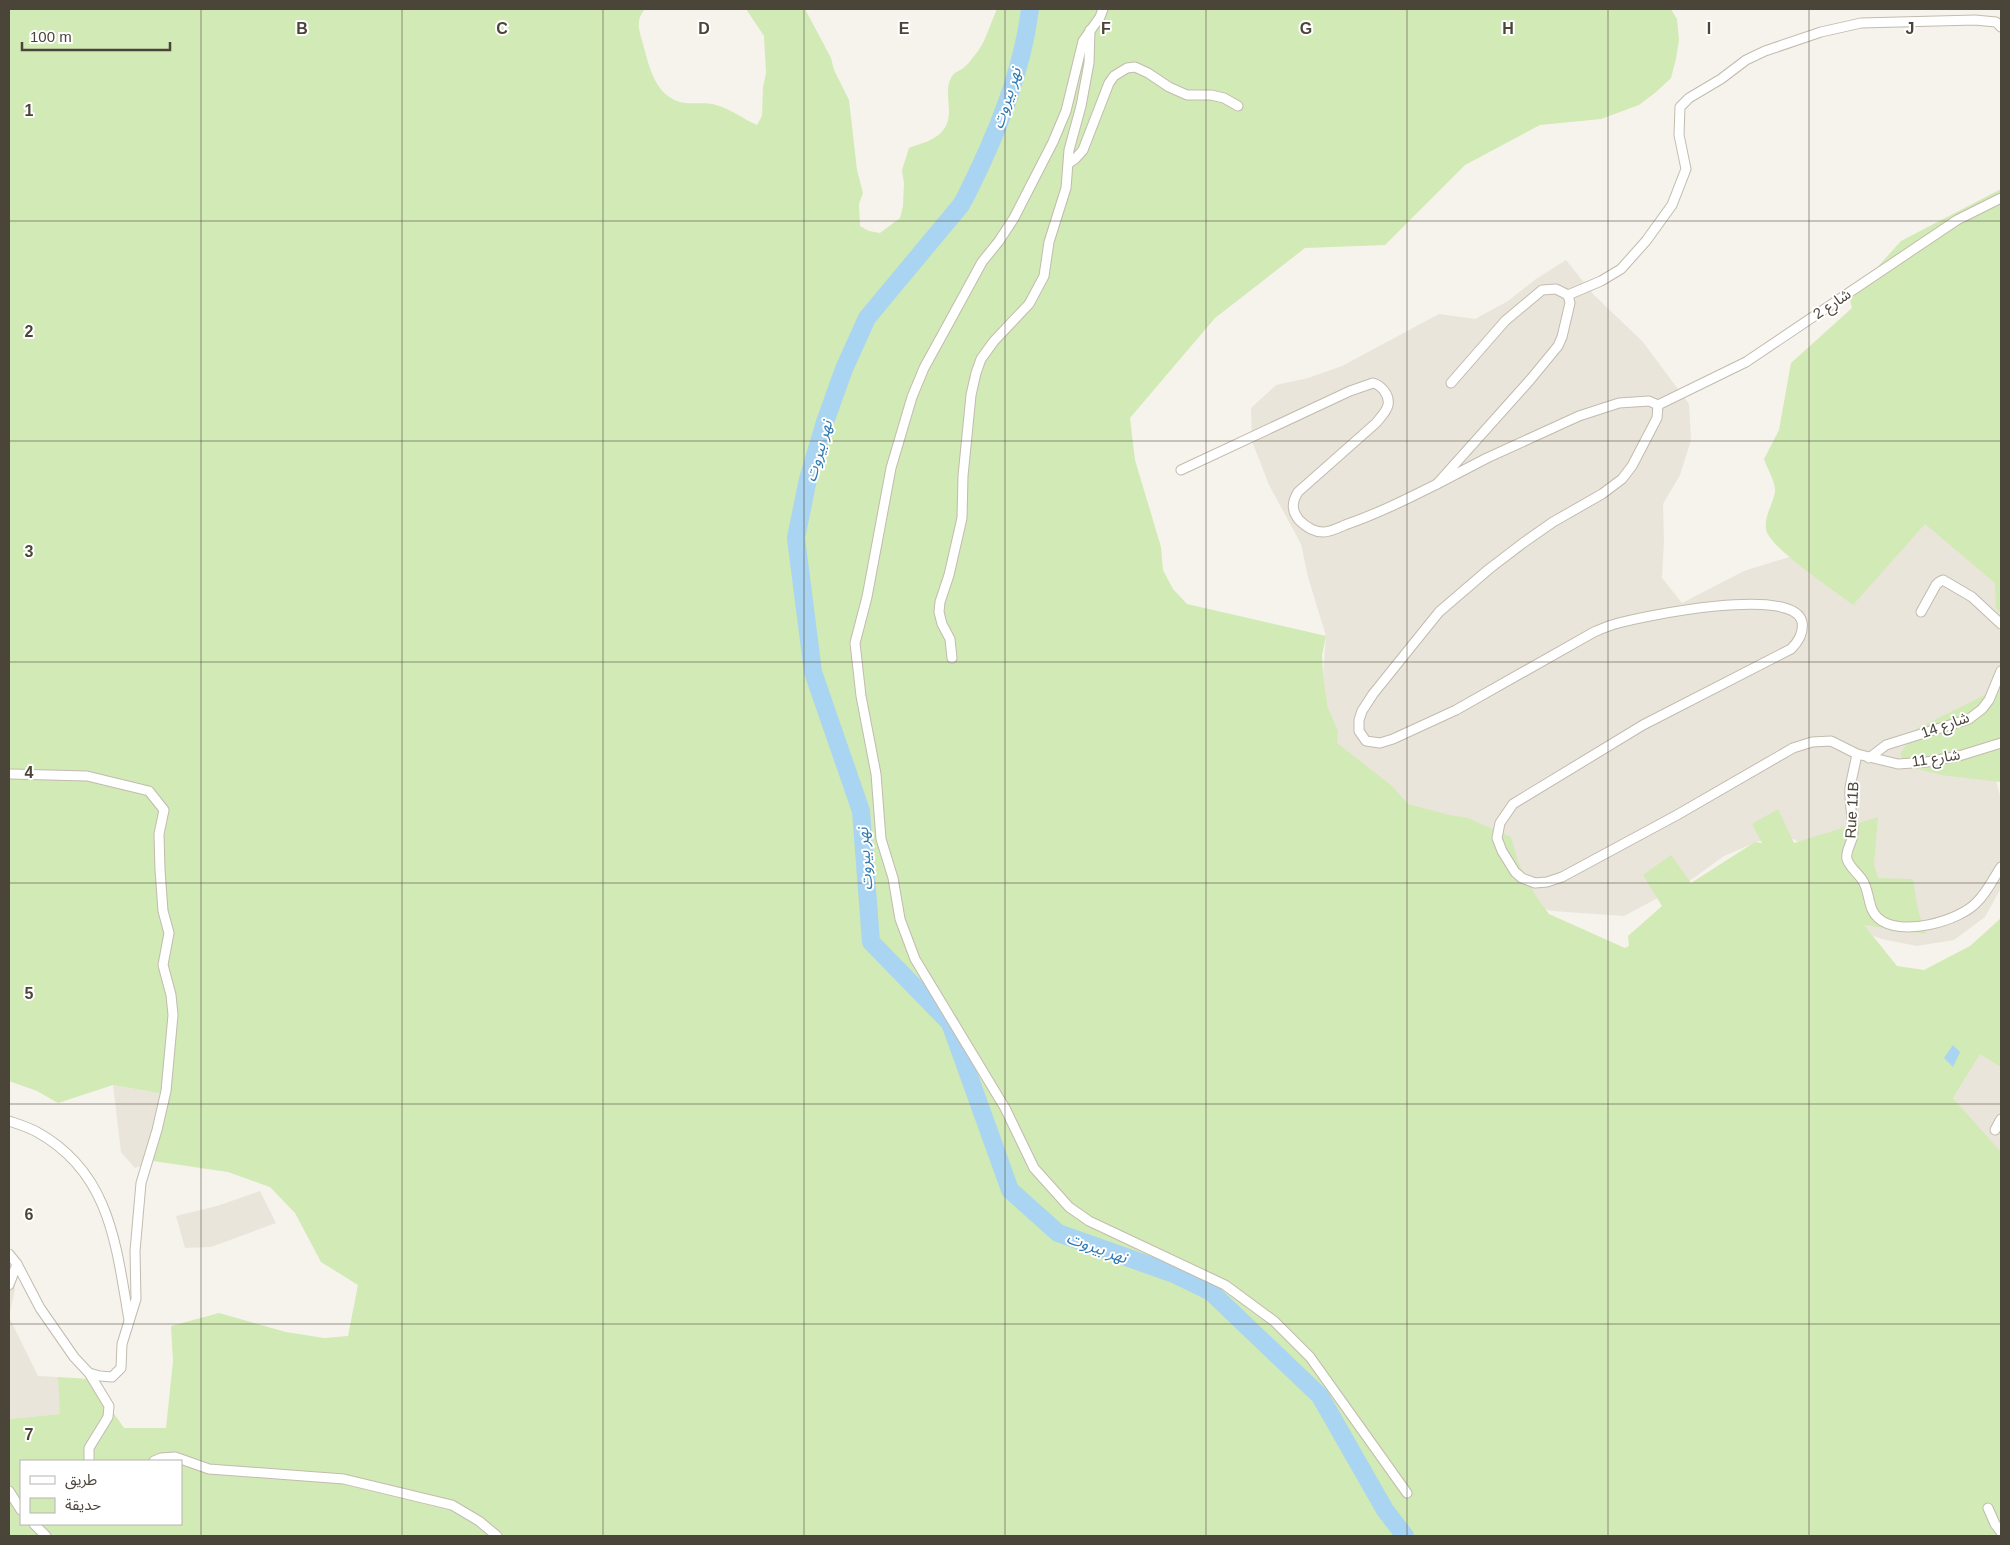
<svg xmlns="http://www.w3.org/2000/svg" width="2010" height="1545" font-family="Helvetica,'Noto Sans Arabic',sans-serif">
<rect width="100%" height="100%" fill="#f6f3ec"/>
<!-- residential -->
<g fill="#eae5da">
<polygon points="1566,260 1594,295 1643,342 1689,404 1691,440 1680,475 1663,504 1664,542 1662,578 1682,603 1744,571 1940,510 2001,569 2001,692 1995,776 2001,800 2001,888 1985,917 1954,940 1917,946 1881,939 1846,924 1822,861 1794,839 1759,841 1724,856 1688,882 1624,916 1552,911 1521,902 1413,816 1334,749 1323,674 1326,636 1308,577 1301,544 1269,485 1252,441 1251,408 1276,385 1308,378 1342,366 1439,314 1475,319 1508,301 1536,279"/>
<polygon points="1980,1053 2001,1066 2001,1153 1953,1098"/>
<polygon points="113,1085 164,1094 153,1161 135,1168 121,1152"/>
<polygon points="260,1191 276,1223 211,1247 185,1248 176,1216 217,1206"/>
<polygon points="9,1258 15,1289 9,1317 38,1376 58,1377 61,1414 9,1419"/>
</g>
<!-- green -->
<g fill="#d2eab5" fill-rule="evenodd">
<path d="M9,9h636c-10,12 -6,21 -2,35 6,23 13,55 42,59 10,1 21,-1 31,2 15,4 27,14 41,20l5,-9 1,-29 3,-14 -2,-37 -18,-27h59l26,49 3,12 15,30 8,70 6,23 -4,11 1,22 9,5 11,2 20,-15 3,-12 1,-23 -2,-13 7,-22c10,-4 20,-6 28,-12 24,-18 2,-43 16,-61 2,-3 6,-4 9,-6 6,-4 11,-12 16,-18 8,-11 13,-29 19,-42h674l6,10 2,21 -3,19 -5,19 -15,14 -17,13 -38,14 -61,6 -75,40 -80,80 -80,3 -90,70 -85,100 5,42 26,87 2,23 10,19 14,15 139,32 -4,19 1,19 5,34 10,23 -1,12 55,43 16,18 41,11 19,3 43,19 7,25 19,36 12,16 76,34 4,-2 -1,-10 34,-30 -19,-31 28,-20 20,28 64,-41 7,1 -10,-19 26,-15 16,34 84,-26 -4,47 4,14 35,1 5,31 8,24 -62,-9 33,41 27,4 46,-24 31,-28v149l-21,-13 -27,44 48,54v384h-1992v-117l51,-5 -2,-37 32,2 34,49h42l7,-67 -2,-35 48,-13 67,19 38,6 24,-2 10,-51 -37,-23 -26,-49 -25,-26 -42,-15 -75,-11 11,-67 -51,-9 -55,18 -21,-12 -28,-10zM21,1461h160v63h-160z"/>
<path d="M2001,189v424l-5,-5 -1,-25 -70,-59 -72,81c-17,-13 -85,-58 -87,-76 -2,-13 7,-25 9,-37 1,-9 -8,-24 -11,-33l15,-29 12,-67 61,-55 -2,-8 14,-14 9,-14 28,-31z"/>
<polygon points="2001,687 2001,782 1941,775 1907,766 1900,754 1918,728"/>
</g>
<!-- water -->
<polygon fill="#a9d4f2" points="1953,1045 1960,1052 1953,1067 1944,1058"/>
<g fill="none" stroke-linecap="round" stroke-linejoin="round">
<!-- river -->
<path stroke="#a9d4f2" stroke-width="18" d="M1030,9c-8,65 -35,129 -64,187l-5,9 -94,113 -23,51 -19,53 -17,57 -12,59 17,134 48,139 10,131 79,81 60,167 48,43 116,41 37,18 109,104 65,114 20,26"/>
<!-- minor casing -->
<g stroke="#c2bbae" stroke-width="11">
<g id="minor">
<polyline points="1103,9 1100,17 1083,41 1066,111 1053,142 1014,218 999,241 982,262 946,328 924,368 912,397 891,468 867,597 855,643 861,696 876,774 881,839 893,878 900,919 915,959 1005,1108 1034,1168 1069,1207 1089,1221 1225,1285 1274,1321 1310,1357 1407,1493"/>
<polyline points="1069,163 1075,159 1083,150 1109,83 1114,76 1127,68 1135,67 1148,73 1169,87 1187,95 1211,95 1224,98 1238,106"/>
<polyline points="1568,295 1601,281 1621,269 1646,241 1672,205 1686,169 1679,135 1680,107 1689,98 1721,79 1746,60 1765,51 1821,32 1861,23 1975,20 1996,22 2001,27"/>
<polyline points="1451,383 1505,321 1542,290 1556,289 1568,295 1570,303 1562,337 1558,346 1530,380 1437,484 1487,458 1579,416 1619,403 1649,401 1658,405"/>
<path d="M1658,405l-1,13 -25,48 -10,13 -20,15 -49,28 -30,21 -34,26 -50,43 -66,82 -11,17 -3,9v11l7,10 14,2 13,-4 63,-29 138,-78c7,-3 14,-6 21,-8 28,-8 179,-39 187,-2 2,11 -3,19 -11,27l-148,76 -130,79 -13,19 -3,15 5,13 13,21 7,6 13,5 12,-1 15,-5 115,-62 116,-67 19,-6 19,-1 26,13 41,10 29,-2 32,-6 42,-13"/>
<polyline points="1658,405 1746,362 1957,220 2001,198"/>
<path d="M1181,470l169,-79 23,-8c8,2 17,12 15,22 -1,6 -8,13 -12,18l-78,69c-6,10 -7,18 1,28 6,6 15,12 24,12 7,0 15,-4 22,-7 32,-11 62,-26 92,-41"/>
<polyline points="1921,612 1936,585 1939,582 1943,580 1972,597 2001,624"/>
<polyline points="952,658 950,639 942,624 939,612 940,602 949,575 962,518 963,476 971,395 976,373 981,359 994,341 1029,304 1044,276 1049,242 1066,188 1069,150 1081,106 1089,63 1090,30"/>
<path d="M1857,754c-2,11 -5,22 -7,34 -1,14 3,30 3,45 0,9 -8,17 -6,26 3,10 13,15 17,24 6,12 4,26 14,35 22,20 82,3 99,-16 10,-10 16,-23 24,-35"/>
<polyline points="1869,758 1886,745 1969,719 1982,709 1989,700 2001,671"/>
<polyline points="11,774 87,776 149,791 164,810 159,834 160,870 163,911 169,933 163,965 171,995 173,1015 166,1091 157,1130 141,1183 135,1251 136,1299 122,1344 121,1368 112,1377 100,1376 89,1373"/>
<path d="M9,1121c9,3 19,6 28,11 74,41 79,114 92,188"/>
<polyline points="1995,1130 2001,1119"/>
<polyline points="9,1254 17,1264 9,1285"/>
<polyline points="17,1264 40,1308 74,1357 89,1373 109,1406 108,1417 89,1448 89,1461"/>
<polyline points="154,1461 161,1458 175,1457 209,1469 344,1479 452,1505 479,1521 497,1536"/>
<polyline points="9,1491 21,1510"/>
<polyline points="1988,1508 1995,1524 2001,1532"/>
<polyline points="34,1524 46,1536"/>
</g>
</g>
<!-- minor -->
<use href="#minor" stroke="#fff" stroke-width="9"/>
</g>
<!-- grid -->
<path fill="none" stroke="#4b4439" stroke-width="1" stroke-opacity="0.55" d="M201,9v1527M402,9v1527M603,9v1527M804,9v1527M1005,9v1527M1206,9v1527M1407,9v1527M1608,9v1527M1809,9v1527M9,221h1992M9,441h1992M9,662h1992M9,883h1992M9,1104h1992M9,1324h1992"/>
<g text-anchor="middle" stroke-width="4" stroke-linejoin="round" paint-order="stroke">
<!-- street labels -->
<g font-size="15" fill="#4b4439" stroke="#fff">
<text transform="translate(1832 304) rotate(-34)" y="5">شارع 2</text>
<text transform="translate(1945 725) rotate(-20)" y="5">شارع 14</text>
<text transform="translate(1936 758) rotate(-9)" y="5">شارع 11</text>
<text transform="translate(1852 810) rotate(-87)" y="5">Rue 11B</text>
</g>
<!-- water labels -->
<g font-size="16" font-style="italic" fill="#2e7ab2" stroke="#fff">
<text transform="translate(1006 98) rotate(-72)" y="6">نهر بيروت</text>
<text transform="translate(818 451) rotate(-74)" y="6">نهر بيروت</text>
<text transform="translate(864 859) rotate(-94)" y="6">نهر بيروت</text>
<text transform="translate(1097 1247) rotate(20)" y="6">نهر بيروت</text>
</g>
</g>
<g font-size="16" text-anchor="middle" font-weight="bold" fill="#4b4439" stroke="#fff" stroke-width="4" stroke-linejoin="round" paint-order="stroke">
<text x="302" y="34">B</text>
<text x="502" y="34">C</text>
<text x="704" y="34">D</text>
<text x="904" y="34">E</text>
<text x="1106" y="34">F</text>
<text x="1306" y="34">G</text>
<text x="1508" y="34">H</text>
<text x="1709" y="34">I</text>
<text x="1910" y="34">J</text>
<text x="29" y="116">1</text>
<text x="29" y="337">2</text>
<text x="29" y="557">3</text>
<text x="29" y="778">4</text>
<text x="29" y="999">5</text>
<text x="29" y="1220">6</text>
<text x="29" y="1440">7</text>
</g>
<!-- border -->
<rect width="2010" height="1545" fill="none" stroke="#4b4439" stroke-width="20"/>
<!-- legend -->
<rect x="20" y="1460" width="162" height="65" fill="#ffffff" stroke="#b7b4b0"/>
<rect x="30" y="1476" width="25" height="8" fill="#ffffff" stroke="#b7b4b0"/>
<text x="65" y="1485" font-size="15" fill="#4b4439">طريق</text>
<rect x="30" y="1498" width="25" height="15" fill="#d2eab5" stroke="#b7b4b0"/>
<text x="65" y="1510" font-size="15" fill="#4b4439">حديقة</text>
<!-- scale -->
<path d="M22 42v8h148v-8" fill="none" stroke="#4b4439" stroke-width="2.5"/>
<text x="30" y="42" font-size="15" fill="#4b4439" stroke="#ffffff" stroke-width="4" paint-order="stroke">100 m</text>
</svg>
